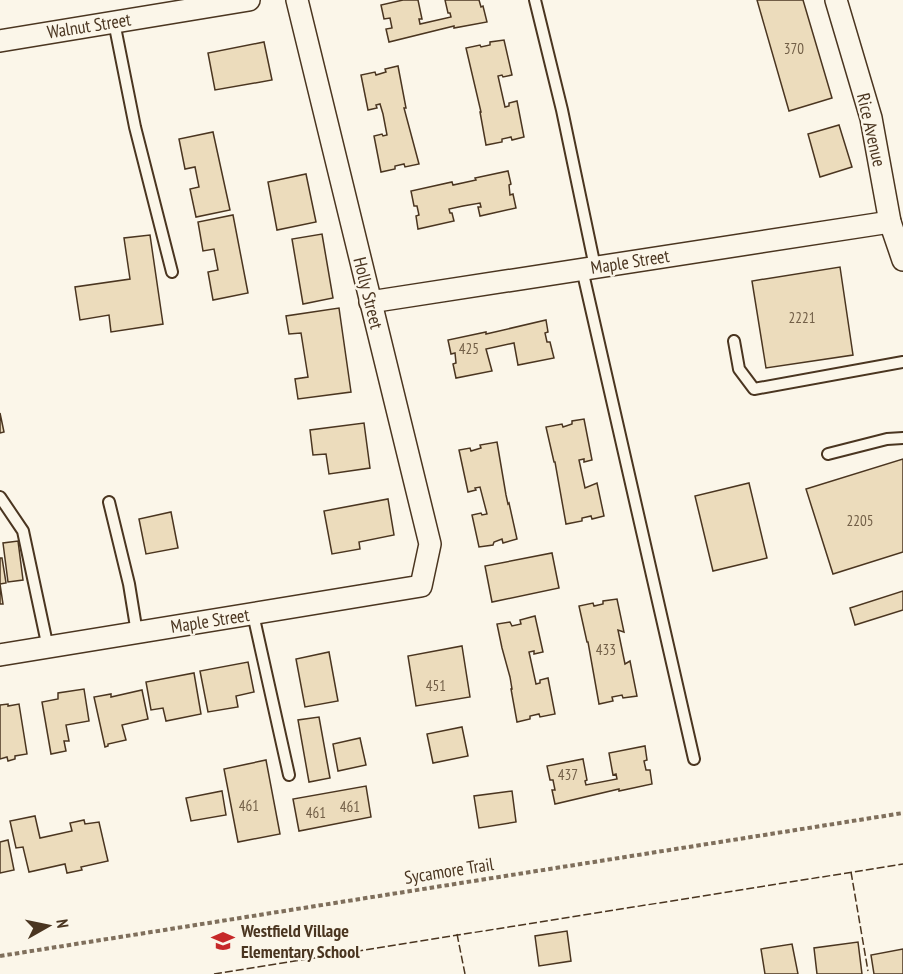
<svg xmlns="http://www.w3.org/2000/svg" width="903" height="974" font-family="'PT Sans Narrow',sans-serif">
<rect width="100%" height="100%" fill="#fbf6e9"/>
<!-- building -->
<g fill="#ecdcbc" stroke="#4a3520" stroke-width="1.5">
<polygon points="418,0 422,19 419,19 420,24 451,17 450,13 448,13 445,0 479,0 481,7 483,6 487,22 454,28 454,26 389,42 386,29 392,28 390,18 384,19 381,5 403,0"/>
<polygon points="757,0 803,0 832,98 789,111"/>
<polygon points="504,40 512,75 503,77 502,75 498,76 505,107 509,106 509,103 517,101 524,137 512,140 511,137 502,139 502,142 486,145 480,112 481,112 466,48 480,45 481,47 490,45 490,42"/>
<polygon points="264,42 272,80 215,90 208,53"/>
<polygon points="398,66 406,108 404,108 419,164 405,167 404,164 395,166 395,169 381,172 374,136 382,134 383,136 387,135 383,114 380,104 376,105 377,108 368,110 361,75 375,72 376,75 386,72 385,69"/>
<polygon points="839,125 852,167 820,177 808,134"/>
<polygon points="213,132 230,210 196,217 190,189 199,187 195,167 185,169 179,139"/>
<polygon points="508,171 511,184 509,185 510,195 513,194 516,208 480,216 478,207 481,207 480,203 463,206 449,209 450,213 452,213 454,221 418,229 416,216 419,215 417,206 414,206 411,191 452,182 453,185 476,180 475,178"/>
<polygon points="306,174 316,222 277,230 268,182"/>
<polygon points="233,215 248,293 213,300 208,272 218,270 214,249 203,251 198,222"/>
<polygon points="322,234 333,298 303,304 292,239"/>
<polygon points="150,235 163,324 111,332 109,315 80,320 75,287 130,279 124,238"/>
<polygon points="840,267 853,355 766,368 752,281"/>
<polygon points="339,308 351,392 298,399 295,379 308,377 301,333 289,334 286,316"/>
<polygon points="546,320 548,332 545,333 547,342 550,342 554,358 518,365 514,343 486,349 492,371 456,378 453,364 456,363 455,353 451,354 448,340 486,332 486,334"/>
<polygon points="0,413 4,432 0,433"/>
<polygon points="584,419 592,460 584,462 584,459 579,460 585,488 597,483 604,516 592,519 591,516 582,518 582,521 566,524 555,462 554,462 546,427 562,424 563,427 572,424 572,421"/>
<polygon points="364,423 370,468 329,474 326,454 313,455 310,430"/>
<polygon points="497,442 506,495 508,504 509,503 517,539 503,543 502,539 494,542 493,545 479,547 472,515 481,513 482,515 487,514 480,487 475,488 476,490 468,492 459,450 470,448 471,451 481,448 480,445"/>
<polygon points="903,459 903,552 833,574 806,489"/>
<polygon points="749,483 767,558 713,571 695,496"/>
<polygon points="388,499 394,535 359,542 360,549 332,554 324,511"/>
<polygon points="171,512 178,548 146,554 139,519"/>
<polygon points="18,541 23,580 8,582 3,543"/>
<polygon points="552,553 559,588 492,602 485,566"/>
<polygon points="0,558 2,558 6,583 0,584 3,604 0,604"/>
<polygon points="903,591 903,610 855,625 850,608"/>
<polygon points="617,599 624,632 618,630 625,664 630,661 637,696 623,698 622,695 612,697 613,701 599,704 588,642 587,642 579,606 593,603 594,606 603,604 603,601"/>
<polygon points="535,616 543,652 534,654 534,651 529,652 536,684 540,683 540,680 548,678 555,714 540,717 539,714 530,716 530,719 517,722 511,689 512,689 510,677 502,648 497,624 510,622 512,626 521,624 520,620"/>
<polygon points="462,646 470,697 416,706 408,656"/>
<polygon points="329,652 338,701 305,707 296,659"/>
<polygon points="248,662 254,692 236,696 238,707 208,712 200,671"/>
<polygon points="194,673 201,714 166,721 163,708 151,710 146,682"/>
<polygon points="84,689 89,721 66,725 69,741 64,741 66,751 51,754 42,702 58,699 58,693"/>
<polygon points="142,690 148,719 122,725 126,740 108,744 108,746 105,747 94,697 111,694 111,697"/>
<polygon points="8,704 8,706 19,704 27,754 15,756 15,759 8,761 7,757 0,759 0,705"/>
<polygon points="319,717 330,778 309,782 298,720"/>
<polygon points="462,727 468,756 433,763 427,734"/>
<polygon points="360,738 366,765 338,771 333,744"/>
<polygon points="645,746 647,760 644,761 646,770 650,770 652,784 619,791 619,789 555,804 552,790 555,790 553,780 550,780 547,766 583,759 587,780 585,781 586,785 617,779 616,774 613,775 609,753"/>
<polygon points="266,760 280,834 238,842 224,769"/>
<polygon points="366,786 371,817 299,831 293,799"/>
<polygon points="222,791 226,815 191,821 186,798"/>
<polygon points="512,791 516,822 479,828 474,796"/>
<polygon points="35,816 40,838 72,831 70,823 84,820 85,824 99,822 108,861 81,867 82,870 67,873 65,864 29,872 23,847 16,848 10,821"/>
<polygon points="8,840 14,870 0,873 0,842"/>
<polygon points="567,931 571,961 539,966 535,936"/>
<polygon points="858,942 862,974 817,974 814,948"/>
<polygon points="792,944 798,974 765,974 761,949"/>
<polygon points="903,949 903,974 874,974 871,955"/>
</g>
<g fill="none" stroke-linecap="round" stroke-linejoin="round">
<!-- lane casing -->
<g stroke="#4a3520" stroke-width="14">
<g id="lane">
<polyline points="535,0 562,110 595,267"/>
<polyline points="114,22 135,127 172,272"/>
<polyline points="582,269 694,759"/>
<polyline points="734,341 739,369 754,389 903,362"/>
<polyline points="828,454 887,439 903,438"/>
<polyline points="0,497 23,531 48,648"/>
<polyline points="109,502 129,584 137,633"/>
<polyline points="253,614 289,775"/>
</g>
</g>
<!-- street casing -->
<g stroke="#4a3520" stroke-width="24">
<g id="street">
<polyline points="836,0 871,118 890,222 903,260"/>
<polyline points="0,41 249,0"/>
<polyline points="370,302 890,222"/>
<polyline points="0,655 421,586 430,544 297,0"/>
</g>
</g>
<!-- path -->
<polyline stroke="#7f6f5c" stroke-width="4" stroke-dasharray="4.5 3" stroke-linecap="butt" points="0,956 903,813"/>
<!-- lane -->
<use href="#lane" stroke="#fbf6e9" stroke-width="10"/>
<!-- street -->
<use href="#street" stroke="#fbf6e9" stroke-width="21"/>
<!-- fence -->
<g stroke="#4a3520" stroke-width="1.5" stroke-dasharray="8 3" stroke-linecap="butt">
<polyline points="851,872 868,971"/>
<polyline points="457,934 465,974"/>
<polyline points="214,974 903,864"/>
</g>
</g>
<!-- icons -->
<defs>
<g id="school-bare" transform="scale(1.8)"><path d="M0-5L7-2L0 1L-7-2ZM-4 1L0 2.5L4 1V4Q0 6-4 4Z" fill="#c62828" stroke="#fbf6e9" stroke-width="2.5" paint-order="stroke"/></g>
</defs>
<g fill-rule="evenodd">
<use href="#school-bare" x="223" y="941"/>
</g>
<g text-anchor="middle" stroke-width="4.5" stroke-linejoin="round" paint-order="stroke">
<!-- number labels -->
<g font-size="15" fill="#725f47">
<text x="794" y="54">370</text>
<text x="802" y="323">2221</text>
<text x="469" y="354">425</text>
<text x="860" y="526">2205</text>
<text x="606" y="655">433</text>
<text x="436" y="691">451</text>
<text x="568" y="780">437</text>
<text x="249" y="811">461</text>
<text x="350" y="812">461</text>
<text x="316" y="818">461</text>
</g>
<!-- street labels -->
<g font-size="18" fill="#4a3520" stroke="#fbf6e9">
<text transform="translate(89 26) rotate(-9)" y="6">Walnut Street</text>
<text transform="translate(871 130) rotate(77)" y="6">Rice Avenue</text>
<text transform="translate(630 262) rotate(-9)" y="6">Maple Street</text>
<text transform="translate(368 293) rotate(76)" y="6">Holly Street</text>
<text transform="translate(210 621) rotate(-9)" y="6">Maple Street</text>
<text transform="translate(449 871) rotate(-9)" y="6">Sycamore Trail</text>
</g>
<!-- poi labels -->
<g font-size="18" font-weight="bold" fill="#4a3520" stroke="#fbf6e9" text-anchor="start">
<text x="241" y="937">Westfield Village<tspan x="241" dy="21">Elementary School</tspan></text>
</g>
</g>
<!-- north arrow -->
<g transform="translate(48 926) rotate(81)" stroke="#fbf6e9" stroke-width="4.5" paint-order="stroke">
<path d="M0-4.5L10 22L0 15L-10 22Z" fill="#4a3520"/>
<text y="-9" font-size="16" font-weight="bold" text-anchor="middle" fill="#4a3520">N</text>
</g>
</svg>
